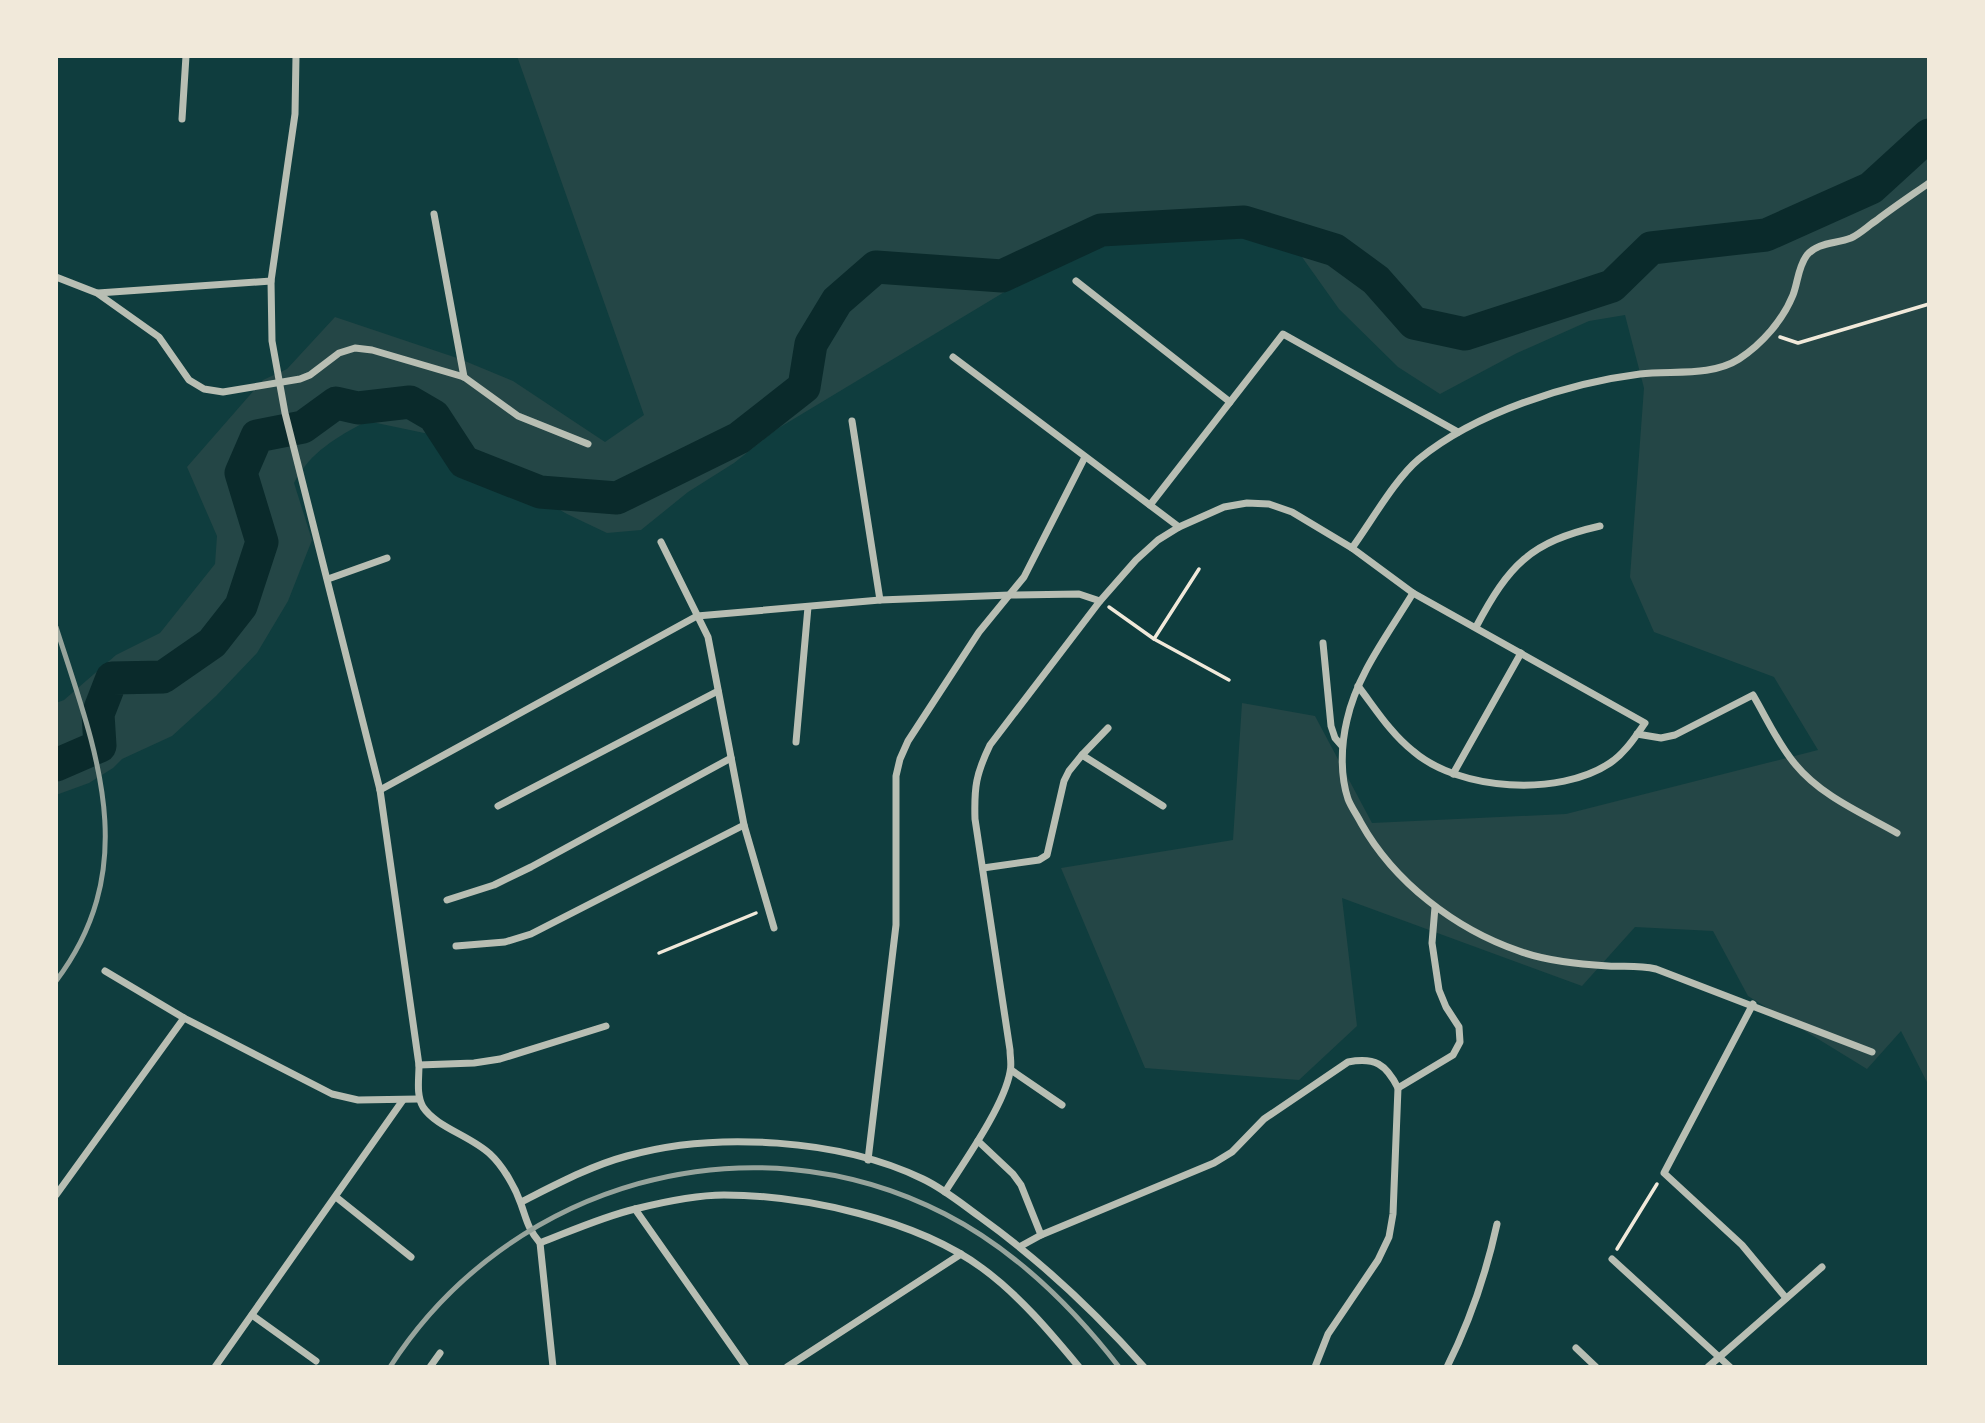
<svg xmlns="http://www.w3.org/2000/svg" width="1985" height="1423" font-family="'DejaVu Sans',sans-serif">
<rect width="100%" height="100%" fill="#0f3d3e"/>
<!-- green -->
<path fill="#244646" d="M517,56h1412v1030l-28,-55 -34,38 -119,-73 -35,-65 -78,-4 -53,59 -240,-88 15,128 -58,54 -154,-12 -84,-200 172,-28 9,-137 73,13 57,107 194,-9 252,-64 -44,-73 -120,-45 -24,-55 14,-189 -19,-73 -36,6 -72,32 -77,41 -42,-27 -59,-58 -37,-52 -14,-26 -29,-8 -74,1 -86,16 -88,48 -234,141 -43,34 -46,29 -47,38 -34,3 -40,-19 -138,-80 -62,-13c-30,16 -57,31 -73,62l18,57 -24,61 -31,52 -41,43 -44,40 -50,23 -9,9 -24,15 -33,12v-92l8,-3 52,-45 44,-22 55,-69 2,-28 -30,-69 76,-87 24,-11 48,-52 125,42 53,22 92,61 39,-27z"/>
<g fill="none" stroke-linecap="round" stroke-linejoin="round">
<!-- river -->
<polyline stroke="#0a2a2b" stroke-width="33" points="56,765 100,746 98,714 112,678 163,677 212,643 241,606 262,542 241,473 257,436 303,427 336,403 358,408 410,402 434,416 464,462 540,492 617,498 739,438 804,387 811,344 837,301 876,267 1002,276 1101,230 1244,222 1335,250 1376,280 1414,323 1465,334 1612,286 1651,248 1766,235 1871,188 1929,135"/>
<!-- path -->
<g stroke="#f1e9da" stroke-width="3.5">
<polyline points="1780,337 1798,343 1929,304"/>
<polyline points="1109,607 1154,639 1229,680"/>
<polyline points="1154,639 1199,569"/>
<polyline points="659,953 756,913"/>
<polyline points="1617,1249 1657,1184"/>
</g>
<!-- minor -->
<g stroke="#b8beb3" stroke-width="7">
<path d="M296,56l-1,58 -24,167 1,60 13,72 95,377 39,275c0,14 -3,30 4,42 13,20 48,29 67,47 13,12 25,33 31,50 6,17 7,25 19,39l13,124"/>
<polyline points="182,119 186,56"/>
<polyline points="434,214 464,377"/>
<polyline points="56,277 97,293 159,337 189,380 204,389 223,392 300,379 310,375 339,353 355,348 372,350 464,377 518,416 588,444"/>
<polyline points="1076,281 1230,402"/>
<polyline points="98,293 271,281"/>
<polyline points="953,357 1179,527"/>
<polyline points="852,421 880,600"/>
<polyline points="1150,505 1283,334 1458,432"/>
<polyline points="661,542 708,637 744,825 774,928"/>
<path d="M1352,548c19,-26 43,-69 67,-89 56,-46 149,-76 221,-85 31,-4 71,3 99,-15 23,-15 44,-39 54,-64 5,-13 5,-28 14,-40 11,-13 29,-11 44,-17 9,-4 18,-13 26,-18 17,-13 35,-25 52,-37"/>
<polyline points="328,579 387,558"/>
<path d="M1413,593c-24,40 -56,81 -66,127 -6,25 -7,55 1,79 3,8 9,16 13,24 33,59 94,106 158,128 27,10 60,13 89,15 17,1 31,-1 48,3l216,83"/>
<path d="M1476,627c33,-62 54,-85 124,-101"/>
<polyline points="1323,643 1331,726 1335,738 1342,746"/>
<path d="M1637,734l24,4 14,-3 78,-40c13,22 25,49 42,69 26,32 67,49 102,69"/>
<polyline points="796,742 808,607"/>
<polyline points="1082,755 1163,806"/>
<polyline points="1453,774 1521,653"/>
<polyline points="380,790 697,616 880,600 1010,595 1079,594 1100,601"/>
<polyline points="498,806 718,691"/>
<polyline points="983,868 1039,860 1047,855 1064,781 1069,771 1082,755 1108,728"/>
<polyline points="447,900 494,885 531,867 731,758"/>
<polyline points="456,946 505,942 531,934 744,825"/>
<polyline points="105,971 184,1018 332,1094 358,1100 418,1099"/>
<polyline points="1753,1004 1664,1173 1742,1245 1786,1298"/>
<polyline points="419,1065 474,1063 500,1059 606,1026"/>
<polyline points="1011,1070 1062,1105"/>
<polyline points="1398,1088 1453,1055 1460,1042 1459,1027 1446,1007 1439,990 1432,943 1435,907"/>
<polyline points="978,1141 1013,1174 1021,1185 1041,1235"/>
<polyline points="868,1160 896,925 896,776 900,759 908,741 979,632 1024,577 1085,457"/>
<path d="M945,1192c19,-30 59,-86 65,-120 2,-7 0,-15 0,-22l-35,-231c-1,-32 1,-45 15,-74l110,-144 36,-41 22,-20 21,-13 45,-20 23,-4 22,1 23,8 60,36 61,45 232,130c-10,14 -20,30 -35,40 -51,34 -151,28 -197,-12 -22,-17 -38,-43 -55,-65"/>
<polyline points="56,1195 184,1018"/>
<polyline points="336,1197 411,1257"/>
<path d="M521,1202c34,-17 69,-36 106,-46 88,-25 214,-17 296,23 21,10 39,25 57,38 61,44 115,95 164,150"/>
<polyline points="635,1209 746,1367"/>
<path d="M540,1243c31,-12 62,-26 95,-34 28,-7 60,-14 89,-14 81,0 193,25 258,73 37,27 68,64 97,99"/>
<path d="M1021,1246l20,-11 173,-72 18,-11 32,-33 84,-57c27,-5 38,2 50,26l-5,126 -4,23 -11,23 -50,74 -13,33"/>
<polyline points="1612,1259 1730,1367"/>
<polyline points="252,1315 316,1361"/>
<polyline points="1576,1348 1596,1367"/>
<polyline points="215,1367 403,1100"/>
<polyline points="430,1367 440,1353"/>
<polyline points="787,1367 961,1254"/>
<path d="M1447,1367c23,-46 39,-93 50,-143"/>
<polyline points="1708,1367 1822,1267"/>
</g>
<!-- rail -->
<g stroke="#97a49c" stroke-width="5">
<path d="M56,627c39,122 88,237 0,354"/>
<path d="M390,1367c118,-184 359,-254 555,-153 70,36 126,91 174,153"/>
</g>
</g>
<!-- border -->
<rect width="1985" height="1423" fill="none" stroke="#f1e9da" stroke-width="116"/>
</svg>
